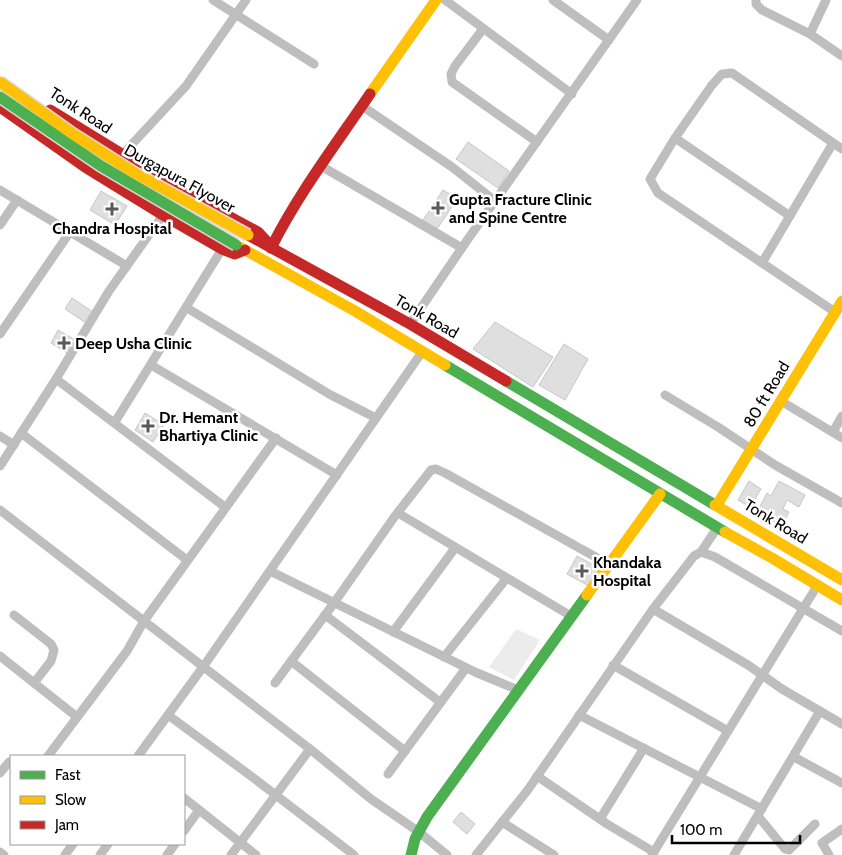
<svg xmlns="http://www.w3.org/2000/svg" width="842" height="855" font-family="Cabin,sans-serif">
<rect width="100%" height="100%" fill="#fff"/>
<!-- green -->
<polygon fill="#ececec" points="516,629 540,640 514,680 489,667"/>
<!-- building -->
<g fill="#dfdfdf" stroke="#c7c7c7">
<polygon points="468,142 509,171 498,188 456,159"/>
<polygon points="443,190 457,199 437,229 423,220"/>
<polygon points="101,191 127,206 115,225 90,210"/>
<polygon points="72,298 93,312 86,323 65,309"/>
<polygon points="495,322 553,357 533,387 473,349"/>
<polygon points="58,330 77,341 69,354 51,343"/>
<polygon points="564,344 588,359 565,400 539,385"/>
<polygon points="145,413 164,425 153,442 135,430"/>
<polygon points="749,481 761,489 750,507 738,500"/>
<polygon points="779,481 805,495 799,507 787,500 783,509 789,512 782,526 757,512 767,493 771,496"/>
<polygon points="577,556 599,568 589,586 567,574"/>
<polygon points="461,812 475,824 467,834 453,822"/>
</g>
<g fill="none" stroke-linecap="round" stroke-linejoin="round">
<!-- street -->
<g stroke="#bebebe" stroke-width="9">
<polyline points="213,0 314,64"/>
<polyline points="445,0 572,94"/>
<polyline points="553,0 609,40"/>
<polyline points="756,0 756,4 762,10 810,34 842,56"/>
<polyline points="483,29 455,66 451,74 452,82 537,142"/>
<polyline points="810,34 826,0"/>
<polyline points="362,106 452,167 495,201"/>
<polyline points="675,138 790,216"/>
<polyline points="122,155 186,86 246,0"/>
<polyline points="321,166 462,248"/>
<polyline points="0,190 127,266"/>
<polyline points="0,225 17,200"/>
<polyline points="762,263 833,143"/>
<polyline points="187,308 329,394 376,418"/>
<polyline points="835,312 658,193 650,179 675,138 712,85 722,74 732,73 842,149"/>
<polyline points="410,324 468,239 637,0"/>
<polyline points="0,334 70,232"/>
<polyline points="151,365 337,475"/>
<polyline points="56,379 225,507"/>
<polyline points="665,395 718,427 775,465 842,503"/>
<polyline points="781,401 842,438"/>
<polyline points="115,422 222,249"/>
<polyline points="833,432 842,416"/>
<polyline points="21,433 187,560"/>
<polyline points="0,436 14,445"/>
<polyline points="0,466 56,379 109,291 163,215"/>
<polyline points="0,510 310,749 371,799 419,832 447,855"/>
<polyline points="398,513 571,616"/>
<polyline points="701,552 717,528"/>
<polyline points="270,571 475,672 518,690"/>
<polyline points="653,609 748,665 782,689 842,724"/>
<polyline points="14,615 51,644 54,650 51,661 34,683"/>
<polyline points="325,615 440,702"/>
<polyline points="393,632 455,548"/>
<polyline points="0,656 77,717"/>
<polyline points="444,657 506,579"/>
<polyline points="291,661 405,751"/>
<polyline points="613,665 728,731"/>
<polyline points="275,683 334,603 395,516 431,470 436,469 445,473 608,564"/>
<polyline points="168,715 255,779 354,855"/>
<polyline points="579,715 762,809"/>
<polyline points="48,756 127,651 144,621 276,438"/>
<polyline points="138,756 203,667 422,352"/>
<polyline points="794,757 842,783"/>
<polyline points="0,773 9,762"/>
<polyline points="388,774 466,668"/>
<polyline points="537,776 607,824 654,852"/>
<polyline points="184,798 256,855"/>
<polyline points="758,816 785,849 789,850 815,824"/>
<polyline points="600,819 644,748"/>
<polyline points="502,822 554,855"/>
<polyline points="184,831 199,810"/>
<polyline points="0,852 4,855"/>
<polyline points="65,855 73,844"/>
<polyline points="100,855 108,844"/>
<polyline points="167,855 175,844"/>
<polyline points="231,855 310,749"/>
<polyline points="476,855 527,791 653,609 694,556 701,552 715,557 842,631"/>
<polyline points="652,855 817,586"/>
<polyline points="734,855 820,711"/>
<polyline points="829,855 822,843 842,829"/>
</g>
<!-- fast -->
<g stroke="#4caf50" stroke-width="11">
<polyline points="445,365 725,532"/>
<polyline points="506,381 715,505"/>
<polyline points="411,855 415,839 427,817 587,595"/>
</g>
<!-- slow -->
<g stroke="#ffc107" stroke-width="11">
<polyline points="370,94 436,0"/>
<polyline points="236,245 355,311 445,365"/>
<polyline points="715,505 842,580"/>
<polyline points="717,505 842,301"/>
<polyline points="725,532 772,558 842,600"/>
<polyline points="587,595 660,494"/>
</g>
<!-- jam -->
<g stroke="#c62828" stroke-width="11">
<polyline points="0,107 85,167 163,215 222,249 235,254 245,250"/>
<polyline points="50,110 182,191 258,232 270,245"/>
<polyline points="248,235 410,324 506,381"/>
<path d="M271,248c27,-54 65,-104 99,-154"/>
</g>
<!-- fast-bridge casing -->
<g stroke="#dbdbdb" stroke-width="14" stroke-linecap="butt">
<polyline id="fast-bridge" points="0,97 101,166 236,245"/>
</g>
<!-- slow-bridge casing -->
<g stroke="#dbdbdb" stroke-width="14" stroke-linecap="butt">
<polyline id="slow-bridge" points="0,82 73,134 133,172 248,235"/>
</g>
<!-- fast-bridge -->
<use href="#fast-bridge" stroke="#4caf50" stroke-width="11"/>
<!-- slow-bridge -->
<use href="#slow-bridge" stroke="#ffc107" stroke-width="11"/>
</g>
<!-- markers -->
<g fill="#595959" stroke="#fff" stroke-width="2">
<path d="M435.5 200.5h5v5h5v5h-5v5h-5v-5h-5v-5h5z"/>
<path d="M109.5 201.5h5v5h5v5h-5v5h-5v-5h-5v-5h5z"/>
<path d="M61.5 335.5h5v5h5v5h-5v5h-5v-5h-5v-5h5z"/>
<path d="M145.5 418.5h5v5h5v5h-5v5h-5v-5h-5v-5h5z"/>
<path d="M579.5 563.5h5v5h5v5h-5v5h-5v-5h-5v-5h5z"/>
</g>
<g text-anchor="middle" stroke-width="5" stroke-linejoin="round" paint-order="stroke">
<!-- street labels -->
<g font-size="16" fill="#000" stroke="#fff">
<text transform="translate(81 110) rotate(33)" y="6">Tonk Road</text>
<text transform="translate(180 178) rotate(29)" y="6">Durgapura Flyover</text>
<text transform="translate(427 316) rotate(30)" y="6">Tonk Road</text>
<text transform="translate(766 394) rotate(-59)" y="6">80 ft Road</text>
<text transform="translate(776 521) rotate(31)" y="6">Tonk Road</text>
</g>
<!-- poi labels -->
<g font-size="16" font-weight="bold" fill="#000" stroke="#fff" text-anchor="start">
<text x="449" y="205">Gupta Fracture Clinic<tspan x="449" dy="18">and Spine Centre</tspan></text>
<text x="112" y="234" text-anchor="middle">Chandra Hospital</text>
<text x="75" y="349">Deep Usha Clinic</text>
<text x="159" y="423">Dr. Hemant<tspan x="159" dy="18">Bhartiya Clinic</tspan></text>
<text x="593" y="568">Khandaka<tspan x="593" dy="18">Hospital</tspan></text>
</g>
</g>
<!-- legend -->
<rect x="10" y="755" width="175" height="90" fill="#ffffff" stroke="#999999"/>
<rect x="20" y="771" width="25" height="8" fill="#4caf50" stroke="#999999"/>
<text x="55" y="780" font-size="15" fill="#000000">Fast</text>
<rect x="20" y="796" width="25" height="8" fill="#ffc107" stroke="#999999"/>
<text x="55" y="805" font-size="15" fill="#000000">Slow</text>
<rect x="20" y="821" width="25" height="8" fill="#c62828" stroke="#999999"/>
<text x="55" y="830" font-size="15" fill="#000000">Jam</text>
<!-- scale -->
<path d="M672 835v8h128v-8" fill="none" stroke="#000000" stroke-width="2.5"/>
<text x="680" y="835" font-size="15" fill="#000000" stroke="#ffffff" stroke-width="4" paint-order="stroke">100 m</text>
</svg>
